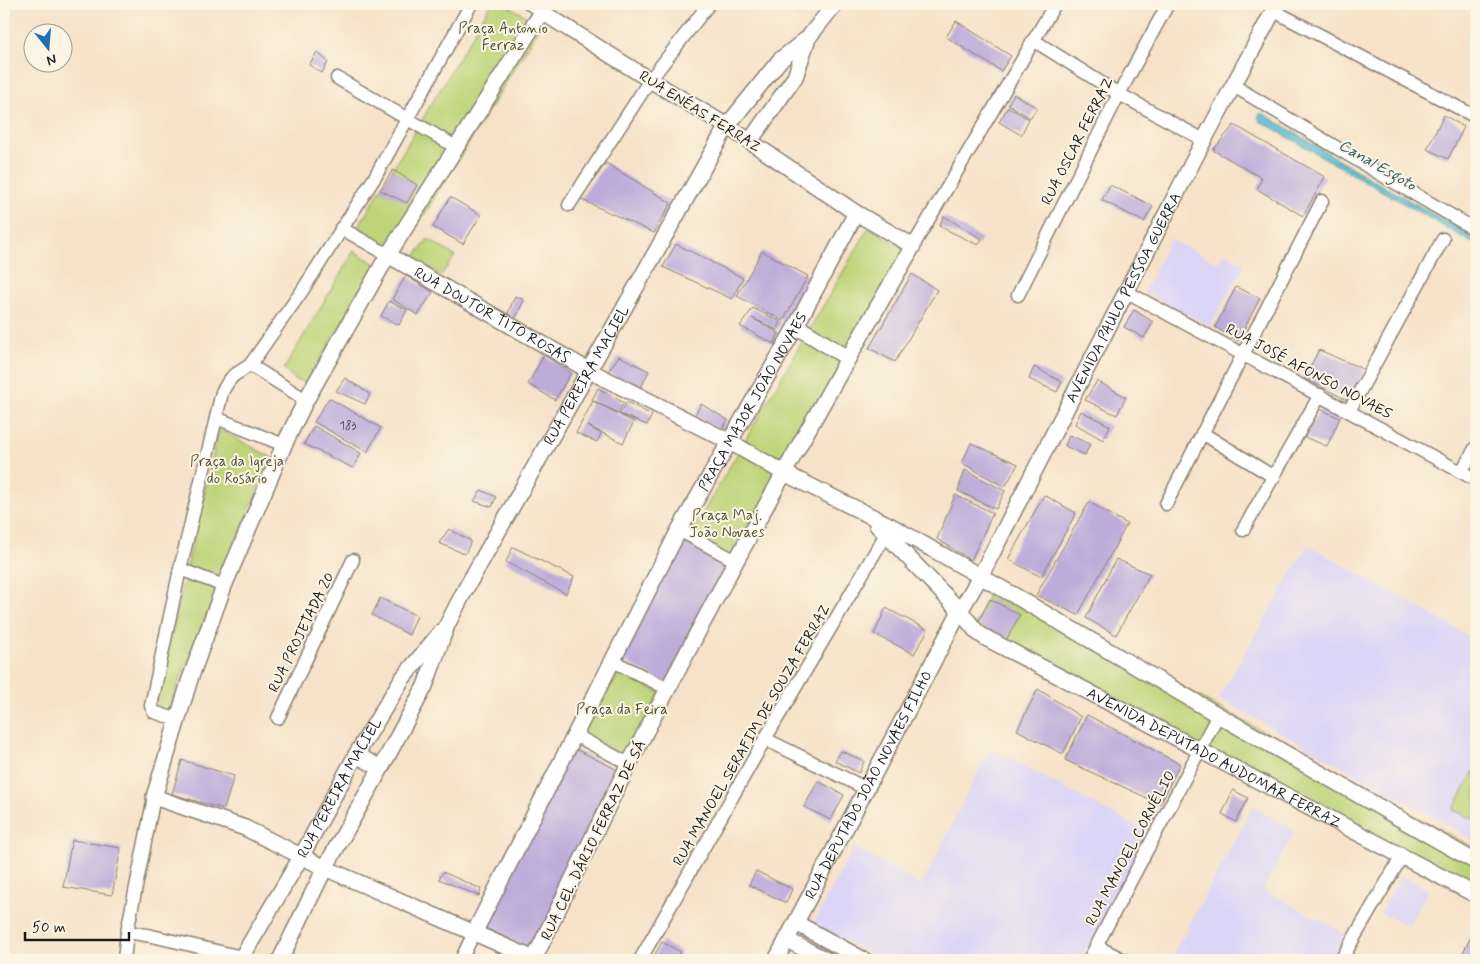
<svg xmlns="http://www.w3.org/2000/svg" width="1480" height="964" font-family="Mynerve,sans-serif">
<rect width="100%" height="100%" fill="#fcf5e5"/>
<filter id="ink" filterUnits="userSpaceOnUse"><feTurbulence type="fractalNoise" baseFrequency=".02" numOctaves="2"/><feDisplacementMap in="SourceGraphic" scale="10" xChannelSelector="R" yChannelSelector="G"/><feConvolveMatrix kernelMatrix="1 2 1 2 8 2 1 2 1" color-interpolation-filters="sRGB"/></filter>
<filter id="wash" filterUnits="userSpaceOnUse"><feTurbulence type="fractalNoise" baseFrequency=".0096" numOctaves="4" result="noise"/><feDisplacementMap in="SourceGraphic" scale="20" xChannelSelector="R" yChannelSelector="G"/><feGaussianBlur stdDeviation="1.12" result="paint"/><feColorMatrix in="noise" values="0 0 0 0 0 0 0 0 0 0 0 0 0 0 0 0 0 1.4 0 .05"/><feComposite in="paint" operator="in"/></filter>
<g filter="url(#wash)">
<rect width="100%" height="100%" fill="#f6e2c8"/>
<!-- built -->
<g fill="#dcd6f6">
<polygon points="1170,239 1218,263 1225,253 1245,264 1210,326 1144,292"/>
<polygon points="1308,545 1476,640 1476,841 1218,698"/>
<polygon points="990,748 1156,837 1080,960 881,960 813,924 854,847 921,886"/>
<polygon points="1253,807 1295,831 1263,890 1350,936 1336,960 1170,960"/>
<polygon points="1401,876 1429,889 1409,925 1380,913"/>
<polygon points="479,951 499,960 473,960"/>
</g>
<!-- green -->
<g fill="#bed478" stroke="#6d784a">
<polygon points="491,4 505,4 541,25 397,259 354,234"/>
<polygon points="869,227 908,251 736,561 690,535"/>
<polygon points="428,239 455,256 441,275 413,259"/>
<polygon points="354,251 377,265 306,383 294,379 284,369"/>
<polygon points="219,430 271,457 167,712 154,708"/>
<polygon points="993,583 1476,849 1476,901 974,629"/>
<polygon points="614,670 660,693 626,757 581,733"/>
<polygon points="1476,767 1476,820 1453,810"/>
</g>
<!-- water -->
<polygon fill="#53bcd0" stroke="#386c76" points="1260,114 1264,114 1364,175 1476,238 1476,245 1260,121 1258,116"/>
<g id="blocks">
<!-- building -->
<g fill="#beabda">
<polygon points="956,21 1011,56 1001,71 946,37"/>
<polygon points="317,52 328,62 322,73 309,65"/>
<polygon points="1014,94 1037,108 1030,118 1008,104"/>
<polygon points="1008,107 1029,119 1021,135 999,122"/>
<polygon points="1444,115 1464,127 1448,159 1427,149"/>
<polygon points="1234,125 1325,177 1303,216 1257,189 1262,178 1213,150"/>
<polygon points="606,163 671,203 654,233 580,199"/>
<polygon points="393,170 417,185 407,203 380,190"/>
<polygon points="1110,185 1153,206 1144,222 1102,200"/>
<polygon points="450,197 481,215 463,244 433,227"/>
<polygon points="944,216 982,239 978,245 939,226"/>
<polygon points="676,244 743,278 732,299 663,267"/>
<polygon points="762,251 808,276 783,321 737,296"/>
<polygon points="912,274 937,290 895,362 869,348"/>
<polygon points="406,276 433,292 418,315 392,299"/>
<polygon points="1236,287 1260,298 1238,341 1215,327"/>
<polygon points="515,296 524,300 515,319 508,313"/>
<polygon points="389,301 407,310 399,325 381,316"/>
<polygon points="753,308 781,322 777,330 752,318 779,333 774,344 740,326"/>
<polygon points="1134,310 1153,322 1144,338 1124,327"/>
<polygon points="1319,350 1365,370 1349,401 1304,378"/>
<polygon points="544,355 571,373 555,400 528,384"/>
<polygon points="619,356 649,371 640,390 608,372"/>
<polygon points="1034,367 1062,382 1057,392 1029,379"/>
<polygon points="345,378 370,394 365,404 336,391"/>
<polygon points="1097,381 1126,397 1117,415 1085,400"/>
<polygon points="598,388 624,403 618,413 592,400"/>
<polygon points="329,398 381,428 367,452 314,422"/>
<polygon points="593,401 634,422 623,443 588,426 601,434 597,442 576,433"/>
<polygon points="627,402 652,415 647,425 620,414"/>
<polygon points="701,404 728,420 721,431 695,415"/>
<polygon points="1320,409 1340,418 1327,446 1304,437"/>
<polygon points="1081,411 1110,426 1103,440 1075,424"/>
<polygon points="314,426 361,453 353,468 304,444"/>
<polygon points="1069,435 1090,444 1085,455 1065,446"/>
<polygon points="971,443 1018,464 1005,487 962,463"/>
<polygon points="965,470 1005,491 996,509 958,491"/>
<polygon points="481,490 496,497 492,507 474,501"/>
<polygon points="955,495 993,513 971,560 937,539"/>
<polygon points="1044,495 1076,513 1041,577 1008,559"/>
<polygon points="1089,502 1127,524 1078,615 1036,595"/>
<polygon points="449,529 471,541 465,554 439,543"/>
<polygon points="681,539 727,563 667,684 617,657"/>
<polygon points="513,547 574,577 566,594 506,562"/>
<polygon points="1116,559 1150,574 1116,635 1086,618"/>
<polygon points="380,598 417,616 409,635 372,615"/>
<polygon points="990,599 1020,615 1006,640 977,624"/>
<polygon points="886,608 928,630 914,654 874,634"/>
<polygon points="1038,689 1081,717 1063,754 1017,730"/>
<polygon points="1087,715 1180,764 1160,804 1065,760"/>
<polygon points="571,747 624,773 536,952 481,926"/>
<polygon points="841,751 864,761 859,773 835,761"/>
<polygon points="182,760 234,776 224,809 172,794"/>
<polygon points="818,781 844,795 831,820 804,807"/>
<polygon points="1233,790 1248,798 1236,822 1222,814"/>
<polygon points="72,840 121,848 112,895 63,887"/>
<polygon points="756,871 792,889 786,903 749,885"/>
<polygon points="443,872 481,889 479,896 439,879"/>
<polygon points="1476,927 1476,960 1459,960"/>
<polygon points="662,942 681,952 676,960 652,960"/>
</g>
</g>
</g>
<g filter="url(#ink)">
<use href="#blocks" fill-opacity="0" stroke="#897f72" stroke-width="1"/>
<g fill="none" stroke-linecap="round" stroke-linejoin="round">
<!-- minor casing -->
<g stroke="#897f72" stroke-width="15">
<g id="minor">
<polyline points="530,4 542,12 548,4"/>
<polyline points="1274,11 1476,117"/>
<polyline points="1033,40 1119,94 1204,140"/>
<polyline points="337,78 456,147"/>
<polyline points="1234,86 1377,172 1476,230"/>
<polyline points="569,205 650,80 709,4"/>
<polyline points="341,228 388,255"/>
<polyline points="913,246 1055,4"/>
<polyline points="1127,292 1476,480"/>
<polyline points="1018,295 1119,94 1168,4"/>
<polyline points="250,365 306,400"/>
<polyline points="1349,411 1443,239"/>
<polyline points="1202,433 1274,477"/>
<polyline points="284,445 216,418 222,392 228,382 233,376 250,365 302,291 375,177 471,4"/>
<polyline points="1461,472 1476,447"/>
<polyline points="1166,504 1322,201"/>
<polyline points="679,530 736,561"/>
<polyline points="1243,530 1320,395"/>
<polyline points="180,569 224,586"/>
<polyline points="613,661 668,689"/>
<polyline points="278,718 353,560"/>
<polyline points="178,720 154,712 151,706 180,569 216,418"/>
<polyline points="575,735 629,764"/>
<polyline points="765,739 867,789"/>
<polyline points="127,932 152,936 242,957"/>
<polyline points="1096,946 1124,960"/>
<polyline points="124,960 127,932 154,797"/>
<polyline points="461,960 474,933"/>
<polyline points="640,960 765,739 890,527"/>
<polyline points="1089,960 1218,715"/>
<polyline points="1341,960 1402,856"/>
</g>
</g>
<!-- tertiary casing -->
<g stroke="#897f72" stroke-width="18">
<g id="tertiary">
<path d="M542,12l108,68 77,46 129,87 57,33c-99,169 -193,341 -283,516 -33,65 -64,131 -96,197l-209,-91 -80,-40 -91,-31 36,-118 34,-93 60,-141 22,-45 82,-145z"/>
<polyline points="750,141 795,77 808,38"/>
<path id="s1" d="M388,255l200,115 142,72 54,31 107,53 126,71 201,118 258,147"/>
<polyline points="796,326 848,358"/>
<path id="s2" d="M877,525l83,86 17,21 7,5 492,258"/>
<polyline points="356,755 381,768"/>
<polyline points="796,923 864,960"/>
<path id="s3" d="M474,933l205,-403 117,-204 60,-113"/>
<polyline points="787,940 826,960"/>
<path id="s4" d="M248,960l-6,-3 59,-100 55,-102 46,-76 39,-47"/>
<path id="s5" d="M280,960l45,-92 56,-100 44,-82 22,-61 18,-35 262,-464 53,-66 28,-22 27,-34"/>
<path id="s6" d="M776,960l184,-349 20,-34 224,-437 73,-136"/>
</g>
</g>
<!-- minor -->
<use href="#minor" stroke="#fff" stroke-width="12"/>
<!-- tertiary -->
<use href="#tertiary" stroke="#fff" stroke-width="15"/>
</g>
</g>
<g text-anchor="middle" stroke-width="4" stroke-linejoin="round" paint-order="stroke">
<!-- number labels -->
<g font-size="12" fill="#44404c">
<text x="348" y="429">183</text>
</g>
<!-- park labels -->
<g font-size="15" fill="#4d5338" stroke="#fcf5e5">
<text x="503" y="33">Praça Antonio<tspan x="503" dy="17">Ferraz</tspan></text>
<text x="237" y="466">Praça da Igreja<tspan x="237" dy="17">do Rosário</tspan></text>
<text x="727" y="520">Praça Maj.<tspan x="727" dy="17">João Novaes</tspan></text>
<text x="622" y="714">Praça da Feira</text>
</g>
<!-- street labels -->
<g font-size="15" fill="#1c1c1c" stroke="#fcf5e5">
<text transform="translate(700 111) rotate(32)" y="5">RUA ENÉAS FERRAZ</text>
<text transform="translate(1077 141) rotate(-63)" y="5">RUA OSCAR FERRAZ</text>
<text dy="5" stroke="none"><textPath href="#s6" startOffset="748">AVENIDA PAULO PESSOA GUERRA</textPath></text>
<text dy="5" stroke="none"><textPath href="#s1" startOffset="120">RUA DOUTOR TITO ROSAS</textPath></text>
<text transform="translate(1309 371) rotate(28)" y="5">RUA JOSÉ AFONSO NOVAES</text>
<text dy="5" stroke="none"><textPath href="#s5" startOffset="661">RUA PEREIRA MACIEL</textPath></text>
<text dy="5" stroke="none"><textPath href="#s3" startOffset="600">PRAÇA MAJOR JOÃO NOVAES</textPath></text>
<text transform="translate(301 632) rotate(-64)" y="5">RUA PROJETADA 20</text>
<text transform="translate(751 735) rotate(-60)" y="5">RUA MANOEL SERAFIM DE SOUZA FERRAZ</text>
<text dy="5" stroke="none"><textPath href="#s2" startOffset="415">AVENIDA DEPUTADO AUDOMAR FERRAZ</textPath></text>
<text dy="5" stroke="none"><textPath href="#s6" startOffset="198">RUA DEPUTADO JOÃO NOVAES FILHO</textPath></text>
<text dy="5" stroke="none"><textPath href="#s4" startOffset="202">RUA PEREIRA MACIEL</textPath></text>
<text transform="translate(593 840) rotate(-64)" y="5">RUA CEL. DÁRIO FERRAZ DE SÁ</text>
<text transform="translate(1130 848) rotate(-62)" y="5">RUA MANOEL CORNÉLIO</text>
</g>
<!-- water labels -->
<g font-size="16" font-style="italic" fill="#325c64" stroke="#fcf5e5">
<text transform="translate(1378 164) rotate(30)" y="6">Canal Esgoto</text>
</g>
</g>
<!-- margin -->
<rect width="1480" height="964" fill="none" stroke="#fcf5e5" stroke-width="20"/>
<!-- north arrow -->
<g transform="translate(48 48) rotate(163)"><circle r="24" fill="#fcf5e5" stroke="#a29e95"/>
<path d="M0-4L9 19L0 12L-9 19Z" fill="#1f6fb2"/>
<text y="-8" font-size="14" font-weight="bold" text-anchor="middle" fill="#1c1c1c">N</text>
</g>
<!-- scale -->
<path d="M25 932v8h104v-8" fill="none" stroke="#1c1c1c" stroke-width="2.5"/>
<text x="32" y="932" font-size="15" fill="#1c1c1c" stroke="#fcf5e5" stroke-width="4" paint-order="stroke">50 m</text>
</svg>
